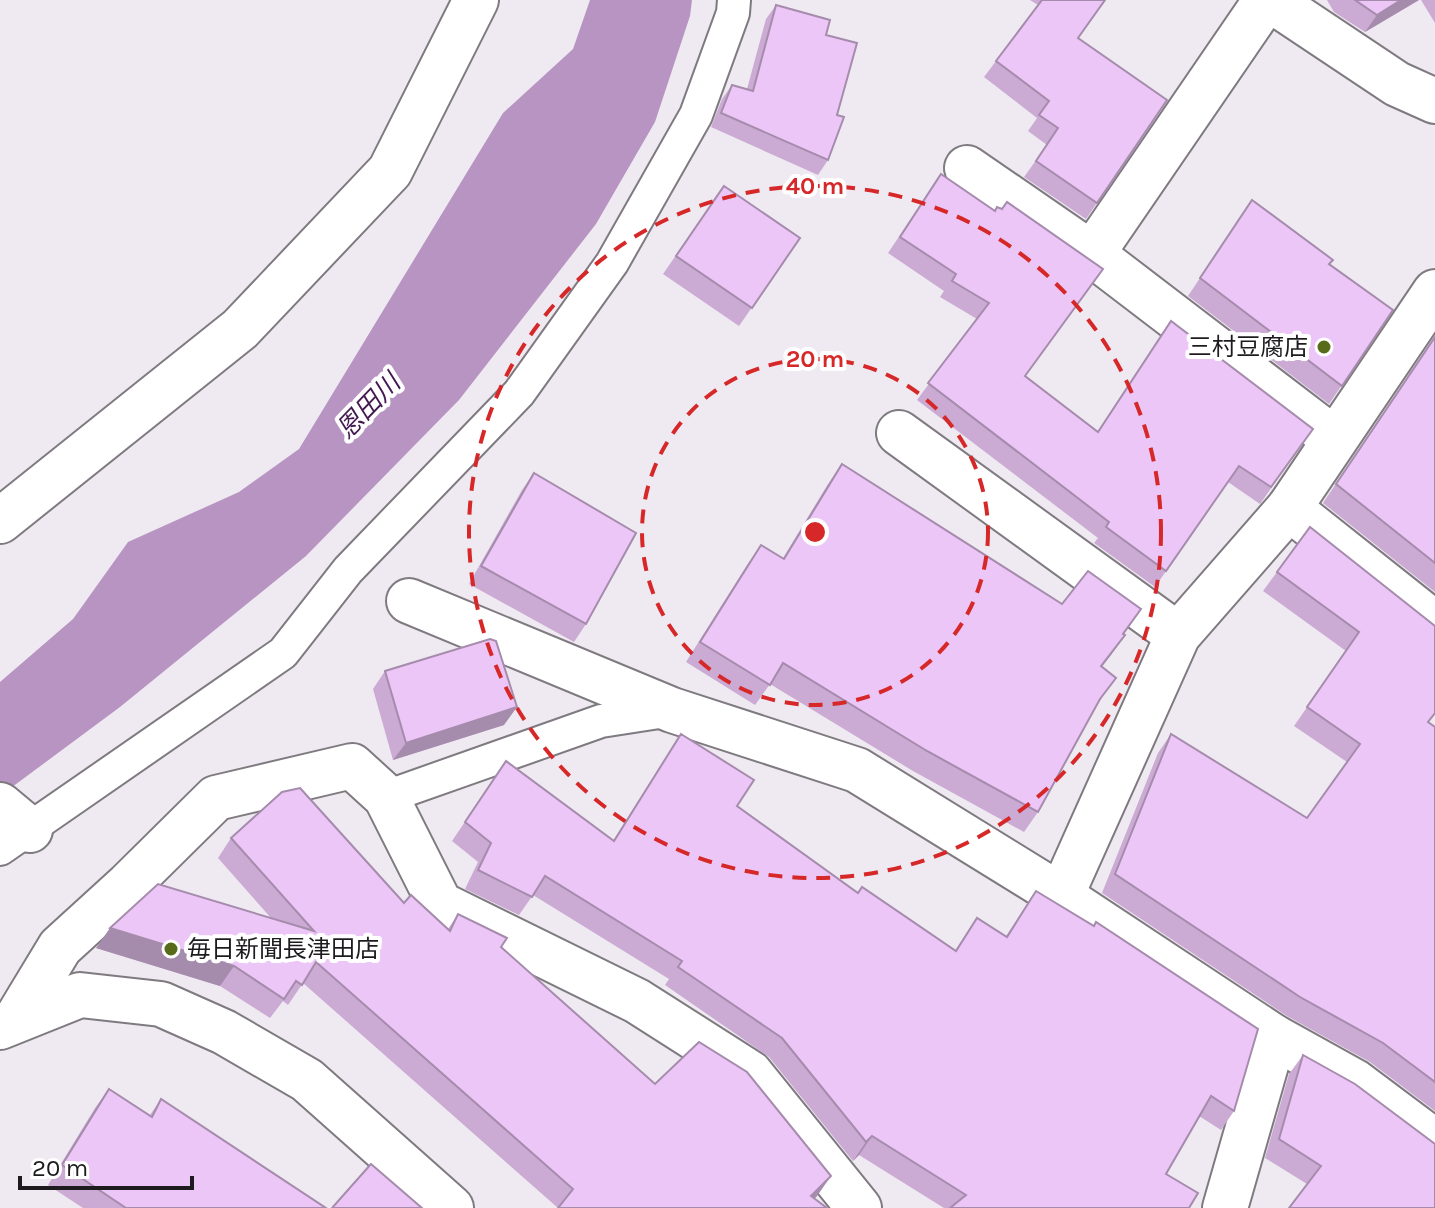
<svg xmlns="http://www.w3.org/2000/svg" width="1435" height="1208" font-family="Karla,'Noto Sans JP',sans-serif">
<rect width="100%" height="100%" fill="#efeaf1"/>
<!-- water -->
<polygon fill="#b894c2" points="590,0 692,0 690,16 655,122 596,224 459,400 306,556 120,707 0,796 0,682 73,619 128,542 239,492 299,449 503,113 573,49"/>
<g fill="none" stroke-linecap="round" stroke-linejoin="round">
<!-- service casing -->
<g stroke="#7f7a80" stroke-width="36">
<g id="service">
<polyline points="386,797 601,721 672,710"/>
<polyline points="0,849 283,653 348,570 519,393 612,263 696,115 733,13 734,0"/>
</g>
</g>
<!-- minor casing -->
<g stroke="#7f7a80" stroke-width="48">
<g id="minor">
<polyline points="1271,0 1397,84 1435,101"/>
<polyline points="967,168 1092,254 1334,439"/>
<polyline points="1092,254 1266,0"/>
<polyline points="899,433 1178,635"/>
<polyline points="1289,508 1435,624"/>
<polyline points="0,521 240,329 390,171 476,0"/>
<polyline points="409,601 672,710 857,770 1061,896 1274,1037 1355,1082 1435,1142"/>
<polyline points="0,805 30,830"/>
<polyline points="1061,896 1178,635 1289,508 1435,292"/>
<polyline points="17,1018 60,947 128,885 216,798 352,766 386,797 440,904 637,1001 750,1073 859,1208"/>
<polyline points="1225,1208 1274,1037"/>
</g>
</g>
<!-- secondary casing -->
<g stroke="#7f7a80" stroke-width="48">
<polyline id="secondary" points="0,1027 80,995 161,1004 224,1032 307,1080 451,1208"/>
</g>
<!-- service -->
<use href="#service" stroke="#fff" stroke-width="32"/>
<!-- minor -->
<use href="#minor" stroke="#fff" stroke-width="44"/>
<!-- secondary -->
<use href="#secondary" stroke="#fff" stroke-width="44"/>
</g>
<!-- wall -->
<g fill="#cbaad4">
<polygon points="1030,0 1105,0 1078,38 1167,100 1086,219 1024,177 1047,145 1028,131 1037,118 984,77 1038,5"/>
<polygon points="1327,0 1419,0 1365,32 1334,12"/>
<polygon points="1421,0 1435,0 1435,23"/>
<polygon points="776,5 826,35 837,115 828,160 818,175 711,127 722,99 732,85 747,89 766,19"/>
<polygon points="941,174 1025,377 1097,432 1313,429 1260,504 1228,482 1155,587 1094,543 1098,538 917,400 977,319 940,297 944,291 888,253"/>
<polygon points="724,186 800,238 739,326 663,274"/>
<polygon points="1240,218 1393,310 1329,404 1188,296"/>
<polygon points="1435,336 1435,592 1323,503"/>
<polygon points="842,464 1062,604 1125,635 1102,667 1102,698 1095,706 1038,812 1024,832 913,771 770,684 755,705 686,662 747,565 761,545 783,558 828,484"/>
<polygon points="534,473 586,624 574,642 469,584 522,490"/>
<polygon points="1310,527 1429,723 1435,727 1435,1111 1370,1062 1287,1016 1102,893 1158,753 1171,734 1307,818 1347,762 1294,726 1346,651 1263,591"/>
<polygon points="385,671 504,725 393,760 373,689"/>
<polygon points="681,734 737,806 858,893 955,951 977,918 1006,936 1036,891 1093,926 1096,922 1234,1111 1221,1130 1199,1116 1166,1174 1189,1208 944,1208 859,1155 853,1161 769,1057 665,985 669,979 533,895 519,915 465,889 478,862 452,841 506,761 613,841"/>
<polygon points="231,838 404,903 448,929 458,914 501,947 655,1084 817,1196 814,1199 558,1208 303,983 288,1005 283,1001 270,1018 220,986 96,948 271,918 218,858"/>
<polygon points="1303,1055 1435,1144 1307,1184 1265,1158 1289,1074"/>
<polygon points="109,1089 150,1115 161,1099 326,1208 83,1208 48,1185 95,1108"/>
</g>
<!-- shaded-wall -->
<g fill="#a58bac">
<polygon points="1401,0 1419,0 1365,32 1377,15"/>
<polygon points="1125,635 1111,655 1086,686 1101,666"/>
<polygon points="517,707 504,725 393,760 406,743"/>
<polygon points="110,928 234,966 220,986 96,948"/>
<polygon points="872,1136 859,1155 853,1161 866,1142"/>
<polygon points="831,1176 817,1196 805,1208 811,1196"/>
</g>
<!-- building -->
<g fill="#ecc6f6" stroke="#a58bac" stroke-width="2">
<polygon points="1042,0 1105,0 1078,38 1167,100 1097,203 1036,161 1058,128 1039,115 1049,101 996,61"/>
<polygon points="1355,0 1401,0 1377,15"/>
<polygon points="776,5 830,20 826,35 857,43 837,115 844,117 828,160 721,113 732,85 753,91"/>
<polygon points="941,174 995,211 997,207 1002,209 1007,202 1103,269 1025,376 1098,432 1171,321 1313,429 1271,487 1239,466 1166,571 1106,527 1109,522 928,383 989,303 952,281 956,274 900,237"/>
<polygon points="724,186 800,238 752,308 676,256"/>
<polygon points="1252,200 1333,260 1329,264 1393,310 1342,386 1200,278"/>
<polygon points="1435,337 1435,563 1336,484"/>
<polygon points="842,464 1062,604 1088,571 1141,609 1123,634 1125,635 1101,666 1116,678 1100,699 1038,812 927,751 783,663 770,685 700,642 761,545 784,559"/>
<polygon points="534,473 636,533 586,624 481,566"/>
<polygon points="1310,527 1435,626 1435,713 1428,722 1435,727 1435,1082 1383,1043 1300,997 1115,874 1171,734 1307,818 1360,744 1307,707 1359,632 1277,572"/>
<polygon points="490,639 496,641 517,707 406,743 385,671"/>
<polygon points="681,734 754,780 737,806 858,893 862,887 956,951 977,918 1007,937 1036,891 1094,926 1096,922 1258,1029 1234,1111 1211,1096 1166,1174 1198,1193 1189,1208 950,1208 966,1195 872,1136 866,1142 782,1038 678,967 682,961 545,876 532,897 478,870 491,843 465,822 506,761 614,841"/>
<polygon points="300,788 404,903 411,895 450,931 458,914 507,938 501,947 655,1084 699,1042 747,1072 831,1176 811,1196 827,1208 558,1208 573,1189 316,962 302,985 296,981 284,999 234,966 110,928 158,884 314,931 231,838 282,792"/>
<polygon points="1303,1055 1355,1084 1435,1144 1435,1208 1289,1208 1321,1166 1279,1139"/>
<polygon points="109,1089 152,1117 161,1099 326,1208 126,1208 62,1165"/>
<polygon points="371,1164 422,1208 332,1208"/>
</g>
<!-- distance rings -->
<g fill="none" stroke="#d62828" stroke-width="4" stroke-dasharray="14 10">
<circle cx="815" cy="532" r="173"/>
<circle cx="815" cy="532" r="346"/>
</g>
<!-- markers -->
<g fill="#576b18" stroke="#fff" stroke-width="3">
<circle cx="1324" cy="347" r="8"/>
<circle cx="171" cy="949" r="8"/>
</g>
<g text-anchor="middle" stroke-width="8" stroke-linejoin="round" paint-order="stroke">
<!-- poi labels -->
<g font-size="24" fill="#1d1b1e" stroke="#fff" text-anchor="end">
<text x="1308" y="355">三村豆腐店</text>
<text x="187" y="957" text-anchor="start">毎日新聞長津田店</text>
</g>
<!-- water labels -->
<g font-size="26" font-style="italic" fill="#441850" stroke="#fff">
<text transform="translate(368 406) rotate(-46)" y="9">恩田川</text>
</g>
</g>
<circle cx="815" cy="532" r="12" fill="#d62828" stroke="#fff" stroke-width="4"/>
<g font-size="24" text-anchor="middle" font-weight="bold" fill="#d62828" stroke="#fff" stroke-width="8" stroke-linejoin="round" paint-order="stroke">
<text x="815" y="194">40 m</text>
<text x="815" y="367">20 m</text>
</g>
<!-- scale -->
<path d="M20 1176v12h172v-12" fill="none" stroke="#1d1b1e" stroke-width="4"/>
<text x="32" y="1176" font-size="24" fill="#1d1b1e" stroke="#ffffff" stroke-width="6" paint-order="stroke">20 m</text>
</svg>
